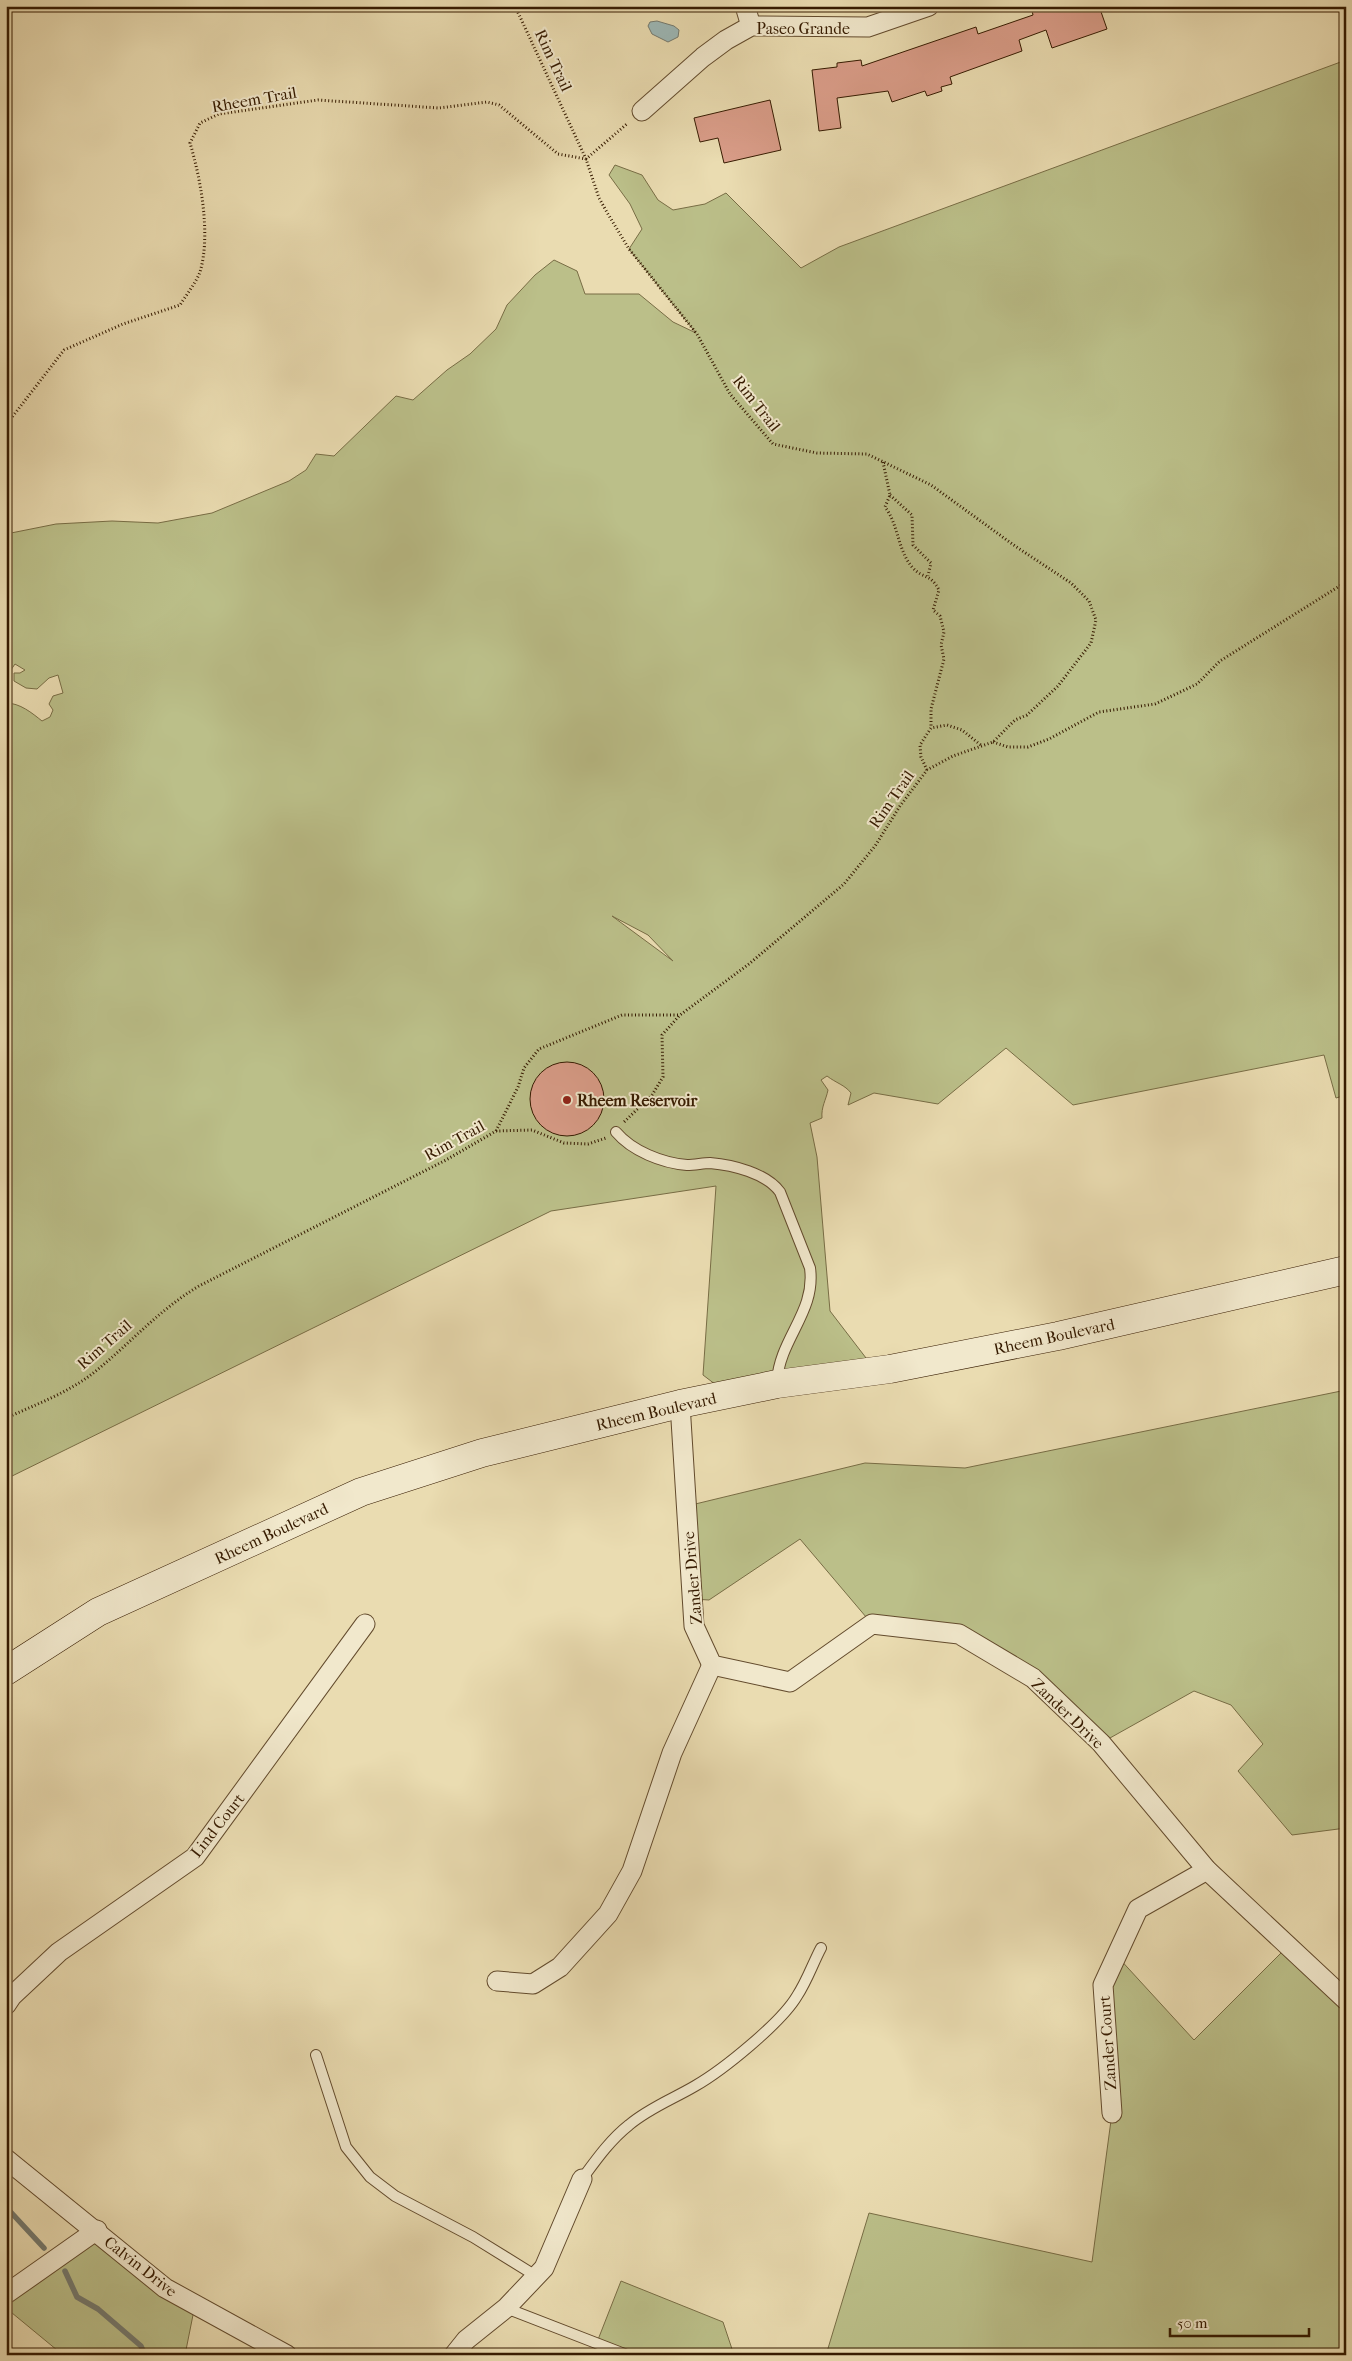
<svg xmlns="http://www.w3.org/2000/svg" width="1352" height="2361" font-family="'IM FELL French Canon',serif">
<rect width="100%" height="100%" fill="#eadcb1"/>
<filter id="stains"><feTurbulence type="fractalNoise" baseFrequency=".004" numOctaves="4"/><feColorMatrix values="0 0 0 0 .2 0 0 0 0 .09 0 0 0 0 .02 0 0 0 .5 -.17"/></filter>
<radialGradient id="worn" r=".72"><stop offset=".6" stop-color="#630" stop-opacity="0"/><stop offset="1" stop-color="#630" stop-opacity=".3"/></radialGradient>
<!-- green -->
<g fill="#bbbf89" stroke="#786d45" fill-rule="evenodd">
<path d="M1346,60v1035l-10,3 -12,-43 -251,50 -67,-57 -68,56 -64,-11 -26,12 3,-12c-6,-8 -15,-10 -24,-17l-6,4 7,10c-2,10 -7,17 -6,28l-12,5 7,34 13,154 46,60 -148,23 -25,-19 13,-189 -165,25 -545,268v-776c14,0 26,10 36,18l8,-4 3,-7 -4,-6 4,-8 10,-3 -5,-18 -9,3 -12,11 -11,-1 -12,-7v-8h6l5,-3 -10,-6 -9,13v-143l50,-10 56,-3 46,2 54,-10 77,-32 17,-11 10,-16 18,2 62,-60 17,4 34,-30 23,-16 26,-25 11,-24 28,-30 19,-15 23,11 8,23h54l34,28 23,11 -67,-84 13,-20 -12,-25 -21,-29 6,-10 27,10 16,25 15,10 32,-6 21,-11 75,75 38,-21zM612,916l36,19 25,26z"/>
<polygon points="1346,1390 1346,1828 1292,1835 1238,1771 1263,1744 1231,1705 1194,1691 1101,1743 1033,1678 959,1634 872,1624 800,1539 709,1600 693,1599 687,1506 865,1463 965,1468"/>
<polygon points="1288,1946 1346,2000 1346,2272 1343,2273 1346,2278 1346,2355 826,2355 869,2213 1092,2262 1112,2113 1103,1985 1117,1956 1194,2040"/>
<polygon points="97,2230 195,2305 185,2355 63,2355 6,2308 6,2294"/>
<polygon points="621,2281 723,2322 734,2355 592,2355"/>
</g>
<!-- water -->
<polygon fill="#9db9b8" stroke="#747a6f" points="657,21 674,26 679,30 678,37 668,42 652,34 648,26 650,22"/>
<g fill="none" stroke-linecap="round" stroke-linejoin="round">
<!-- stream -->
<g stroke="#747a6f" stroke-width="5.5">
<polyline points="6,2207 44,2248"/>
<polyline points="65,2271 77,2297 98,2309 141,2346 145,2355"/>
</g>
</g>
<!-- building -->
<g fill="#da9d89" stroke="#361b01">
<polygon points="1031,6 1099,6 1107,29 1052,48 1046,30 1019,40 1022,51 950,77 952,84 941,87 942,91 927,96 925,91 892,102 888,91 837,98 841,128 819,131 812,70 837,67 837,63 861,60 862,66 976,27 978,34 1033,15"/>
<polygon points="770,100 781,150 724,163 718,138 700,142 694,118"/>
<circle cx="567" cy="1099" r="37"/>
</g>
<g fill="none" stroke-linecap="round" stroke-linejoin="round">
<!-- lane casing -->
<g stroke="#634b2d" stroke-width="12">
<g id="lane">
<path d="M616,1132c16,19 46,31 71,33 8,0 16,-2 23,-2 23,2 56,10 70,29l30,76c6,44 -30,70 -33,113"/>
<polyline points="316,2055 346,2147 370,2177 395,2196 473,2237 536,2276"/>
<path d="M582,2179c14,-19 28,-39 47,-54 20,-17 44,-26 66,-39 28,-16 86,-63 102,-90 10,-15 16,-33 24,-48"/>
<polyline points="506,2308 627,2355"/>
</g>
</g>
<!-- street casing -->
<g stroke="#634b2d" stroke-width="21">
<g id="street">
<polyline points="745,6 751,26"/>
<polyline points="642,111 703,57 726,40 751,26 868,27 929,6"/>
<polyline points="680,1404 694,1626 712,1665 790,1682 872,1624 959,1634 1033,1678 1101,1743 1207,1870 1346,2000"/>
<polyline points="497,1981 533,1984 560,1967 608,1914 632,1871 672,1753 712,1665"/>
<polyline points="6,2005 12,1996 59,1952 195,1857 365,1624"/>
<polyline points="1112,2113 1103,1985 1138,1909 1207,1870"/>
<polyline points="6,2159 165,2288 287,2355"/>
<polyline points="6,2294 97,2230"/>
<polyline points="454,2355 466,2340 506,2308 544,2268 582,2179"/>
</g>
</g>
<!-- secondary casing -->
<g stroke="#361b01" stroke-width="29">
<polyline id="secondary" points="6,1671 98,1612 361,1492 482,1453 680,1404 777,1384 890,1369 1058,1336 1346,1270"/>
</g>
<!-- path -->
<g stroke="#361b01" stroke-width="3" stroke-dasharray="1 2.5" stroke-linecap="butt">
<polyline points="515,6 586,159 599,198 608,214 629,249 697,334 730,394 773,444 817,453 867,454 931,485 1015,546 1071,583 1089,601 1096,620 1091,643 1058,686 1027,715 1015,720 993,742 953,756 927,770 900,806 875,846 844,884 749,964 680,1015 662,1035 663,1077 652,1095 623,1123"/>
<path d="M6,425l58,-75 59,-26 57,-19c6,-10 16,-22 20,-33 11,-37 1,-92 -10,-129l10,-20 19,-9 99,-14 121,8 48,-6 12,3 59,49 28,5 42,-36"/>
<path d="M883,462l7,33 -5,12c14,18 12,43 28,61 10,11 17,5 26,22l-6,20 7,6 4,16 -3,13 3,14 -13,50v19"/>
<polyline points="890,495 912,515 913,545 931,563 928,576"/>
<polyline points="993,742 1008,747 1028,747 1049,739 1099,712 1155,704 1197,684 1220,661 1346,582"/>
<polyline points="927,770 921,757 920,745 931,728 947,725 962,730 982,746"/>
<polyline points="496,1131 518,1087 524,1068 539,1049 622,1015 680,1015"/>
<path d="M6,1418c29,-13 61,-25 86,-44 37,-29 65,-63 107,-88l247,-126 50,-29 36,-1 32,13 24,1 18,-6"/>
</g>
<!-- lane -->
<use href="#lane" stroke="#f1e8cc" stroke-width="10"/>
<!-- street -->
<use href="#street" stroke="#f1e8cc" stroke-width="19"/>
<!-- secondary -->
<use href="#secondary" stroke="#f1e8cc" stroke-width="28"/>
</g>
<!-- markers -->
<circle fill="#8f2418" stroke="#f1e8cc" stroke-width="2" cx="567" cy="1100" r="5"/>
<g text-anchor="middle" stroke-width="4" stroke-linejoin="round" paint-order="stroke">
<!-- street labels -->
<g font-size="16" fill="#361b01" stroke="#f1e8cc">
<text x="803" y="34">Paseo Grande</text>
<text transform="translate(554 60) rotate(65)" y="6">Rim Trail</text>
<text transform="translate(254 99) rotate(-10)" y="6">Rheem Trail</text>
<text transform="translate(757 403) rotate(52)" y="6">Rim Trail</text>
<text transform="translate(891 799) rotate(-55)" y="6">Rim Trail</text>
<text transform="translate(454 1140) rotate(-29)" y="6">Rim Trail</text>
<text transform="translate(1054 1336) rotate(-12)" y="6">Rheem Boulevard</text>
<text transform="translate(104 1344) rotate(-41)" y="6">Rim Trail</text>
<text transform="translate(656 1411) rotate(-13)" y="6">Rheem Boulevard</text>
<text transform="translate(271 1533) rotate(-25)" y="6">Rheem Boulevard</text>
<text transform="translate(692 1578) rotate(-95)" y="6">Zander Drive</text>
<text transform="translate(1068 1713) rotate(44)" y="6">Zander Drive</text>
<text transform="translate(217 1825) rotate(-52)" y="6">Lind Court</text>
<text transform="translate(1107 2043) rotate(-94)" y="6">Zander Court</text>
<text transform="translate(141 2266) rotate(38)" y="6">Calvin Drive</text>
</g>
<!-- poi labels -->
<g font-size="16" font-weight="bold" fill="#361b01" stroke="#f1e8cc" text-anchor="start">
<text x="577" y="1106">Rheem Reservoir</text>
</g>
</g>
<!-- margin -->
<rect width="1352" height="2361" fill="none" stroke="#eadcb1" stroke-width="25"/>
<rect x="8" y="8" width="1337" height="2346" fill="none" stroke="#361b01" stroke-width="2.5"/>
<rect x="12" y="12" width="1327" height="2336" fill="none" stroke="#361b01"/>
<!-- scale -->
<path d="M1170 2328v8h139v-8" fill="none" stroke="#361b01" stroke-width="2.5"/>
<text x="1177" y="2328" font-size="15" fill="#361b01" stroke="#f1e8cc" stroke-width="4" paint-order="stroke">50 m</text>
<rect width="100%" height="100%" filter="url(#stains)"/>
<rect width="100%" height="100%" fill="url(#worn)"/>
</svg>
